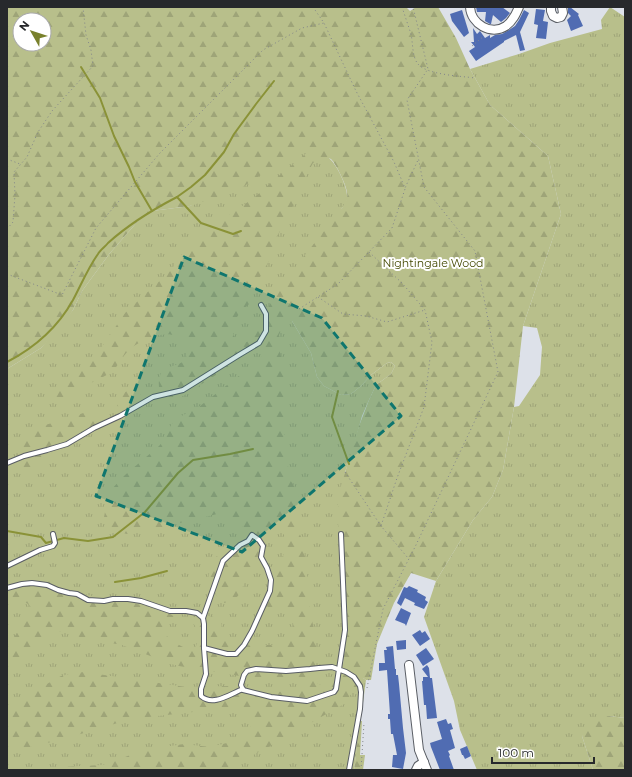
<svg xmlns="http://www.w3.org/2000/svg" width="632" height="777" font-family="Montserrat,sans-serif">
<defs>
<pattern id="grass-tufts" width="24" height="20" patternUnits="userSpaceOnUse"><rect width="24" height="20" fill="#b8bf8b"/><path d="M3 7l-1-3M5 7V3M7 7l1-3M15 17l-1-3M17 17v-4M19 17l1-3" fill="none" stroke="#9ea478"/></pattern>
<pattern id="forest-firs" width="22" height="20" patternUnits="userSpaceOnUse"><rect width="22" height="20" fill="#b8bf8b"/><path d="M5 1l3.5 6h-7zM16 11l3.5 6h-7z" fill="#9ea478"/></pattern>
</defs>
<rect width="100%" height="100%" fill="#dde1e9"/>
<!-- grass -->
<g fill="url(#grass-tufts)">
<polygon points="610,7 625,17 625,718 609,716 582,736 593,770 477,770 460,730 454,701 424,617 436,581 473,520 492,497 503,470 514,407 519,406 540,375 542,347 537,328 523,326 561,214 548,156 490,105 470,69 519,54 550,43 602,29 601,20"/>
<path d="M308,143c8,6 17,11 23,17 7,7 18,30 16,40 -1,3 -3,6 -5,8l-50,113 19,32 6,24 7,9 17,9 10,-1 10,-8 10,-11 16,-12 4,-1 4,4 -4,8 -15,11 -7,15 -7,16 -11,40 -6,16 -5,107 6,56 -3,29 23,16 -12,90h-347v-401l34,-21 32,-38 9,-19 28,-38 29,-33 13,-9 38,-5z"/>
</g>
<!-- forest -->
<g fill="url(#forest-firs)" fill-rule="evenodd">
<path d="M7,7h399l4,4 6,-4h22l18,31 14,31 20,36 58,51 13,58 -38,112 -9,81 -11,63 -11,27 -19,23 -37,61 -25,-8 -17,30 -17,41 -6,36h-5l-3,-2 -19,26 -30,17 -10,7 -79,42h-180v-2l56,-3 7,-1 27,-11 21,-5 28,-4 26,3 21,-5 10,-5 9,-8 1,-6v-7l-3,-5 -5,-3 -5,-2 -7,1 -8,3 -30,2 -62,7 -64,19 -60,15v-40l19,-13 19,-15 16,-9 13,-3 10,-1 102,15 46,-1 22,2 12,3 23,1 7,-2 3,-4 -4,-5 -7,-3h-36l-73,-12 -8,-2 -49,-19 -39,-7 -19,-6 -7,-1 -7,4 -5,4 -38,36v-29l19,-24 6,-14c-6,-8 -17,-10 -25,-4v-20l28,-5 17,2 35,14 46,8 31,8 10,5 -1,3 -8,5 -3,4c4,12 21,20 32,23 3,-6 6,-14 4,-20 -2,-4 -5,-7 -6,-12l2,-3c8,0 23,-2 27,7 1,3 0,9 0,13l3,3 5,4 26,3 10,-1h8l10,-3 7,-5 4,-6 -1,-9 -5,-8 -6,-3 -14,-4 -6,-8c6,-22 31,-43 21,-67l-6,-2 -5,2 -4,4 -30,60 -7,5 -7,2c-5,-5 -11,-11 -14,-17 -4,-10 2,-26 9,-32 4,-3 7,-4 11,-6 5,-2 9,-6 13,-9l2,-10 -6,-5 -4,-5 -18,-5 -70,17 -20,3 -17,-4 -4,-3 -2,-10 5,-25 16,-17 34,-29 5,-6 7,-15 5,-6 24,-13 53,-41 10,-10 -2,-5 -6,1c-16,10 -34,20 -50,31 -11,7 -20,14 -32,18l-8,-6 -6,-6c0,-4 -1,-8 1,-12 4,-14 28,-7 27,-24 0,-9 -4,-13 -11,-16 -14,-6 -38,5 -48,15 -6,6 -10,16 -17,21 -9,7 -20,10 -30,16 -5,3 -10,8 -15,10 -4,1 -9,1 -13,0l-2,-4 2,-5 4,-3 32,-22 8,-10 28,-41 46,-43 5,-7 9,-13 6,-6 32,-26 9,-5 23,-16 20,-18 34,-28 -1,-7 -70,46 -48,16 -38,5 -13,9 -29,33 -28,38 -9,19 -10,15 -22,23 -34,21zM20,20h24v24h-24zM325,157c2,1 4,1 6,2 5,5 16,27 16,34 1,6 -2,10 -5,15l-66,84 -16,33 -13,17h-8l-5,-6 -2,-5v-7l10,-14 8,-7 10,-26 7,-11 8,-25 29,-57 2,-8 7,-13zM292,321l19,32 6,24 7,9 17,9 10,-1 10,-8 10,-11 16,-12 4,-1 4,4 -4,8 -15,11 -7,15 -10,26 -21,70v23l2,60 6,56 -3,29 -12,22 -8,-1 -5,-1 -2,-5v-34l-2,-16 -4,-17v-14l-7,-56 -4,-10 -2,-11 2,-22 -2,-7 -6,-11 -4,-20 -3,-25 1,-14 2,-11 -2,-39 -7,-27 1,-10 3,-7 4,-5z"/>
<polygon points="128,390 141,390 140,399 126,408 117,406 117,398"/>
<polygon points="92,410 98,413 103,423 63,443 48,458 32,468 23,471 20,469 17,465 18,448 25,439 45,425 63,420"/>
<polygon points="609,716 625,718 625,770 593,770 582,736 588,720"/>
<polygon points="360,721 362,721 360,755 365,755 363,770 354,770"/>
</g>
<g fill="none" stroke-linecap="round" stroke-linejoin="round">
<!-- stream -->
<g stroke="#8a9237" stroke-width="2">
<polyline points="81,67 100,98 114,136 129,167 135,182 152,211"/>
<polyline points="241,231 233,234 201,223 177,197 191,187 205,175 224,152 234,134 256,104 274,81"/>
<path d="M7,362c27,-14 51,-35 66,-62 8,-15 15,-32 25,-46 2,-4 7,-7 10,-11 21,-19 44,-33 69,-46"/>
<polyline points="338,391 332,417 349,464"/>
<polyline points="7,531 41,537 46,543 64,538 88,541 113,537 145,512 178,473 193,460 230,454 253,449"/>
<polyline points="115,582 141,578 167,571"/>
</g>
</g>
<!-- building -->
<g fill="#506cb2">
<polygon points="476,7 502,7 510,13 506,18 501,22 493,15 491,24 490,24 485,21 486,12 477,12"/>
<polygon points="568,7 570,7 579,14 578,15 583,26 571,31 567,20 571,16 568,13"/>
<polygon points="536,9 545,10 543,21 548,22 546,39 536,38 538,25 534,24"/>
<polygon points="462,10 469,33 464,37 452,21 450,14"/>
<polygon points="524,10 529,13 520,32 525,50 520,51 516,35 504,41 504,42 476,61 469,51 475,47 471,42 474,42 473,28 477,34 480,31 485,38 490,35 490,38 495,35 502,34 509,30 515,26 519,20"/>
<polygon points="409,586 418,590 417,592 426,597 425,600 428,602 424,609 414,605 415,603 405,598 401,606 397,603 404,587 407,588"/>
<polygon points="401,608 411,613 406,626 405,624 395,620"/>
<polygon points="420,630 422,633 425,631 430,639 420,646 412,635"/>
<polygon points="406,640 406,649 397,650 396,641"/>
<polygon points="393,646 395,669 396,669 396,675 398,675 399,684 403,728 406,753 403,769 392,767 393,755 397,755 393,734 391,734 390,719 388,719 388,714 390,714 387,670 379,671 379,663 385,663 384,650 387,650 386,647"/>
<polygon points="426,648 434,659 423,666 416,655"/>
<polygon points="427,665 429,668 430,678 432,678 437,718 427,719 426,705 424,705 422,681 423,681 423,677 428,677 422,669"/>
<polygon points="446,719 448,724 451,723 453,729 450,730 455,748 448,751 450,755 449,756 454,770 440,770 431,747 430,743 442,739 437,722"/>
<polygon points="467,746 471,756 465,759 463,755 462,755 460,749"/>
</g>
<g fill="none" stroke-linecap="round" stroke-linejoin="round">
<!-- lane casing -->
<g stroke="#595d64" stroke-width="6">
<g id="lane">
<polyline points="7,463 24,456 47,450 67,444 94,428 120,416 153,397 183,390 239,355 259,343 266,331 266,314 261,305"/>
<polyline points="341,534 345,630 336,689 334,692 307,701 271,697 243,690 241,685 244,675 247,671 256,669 286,671 310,669 319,668 332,667 346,672 354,677 360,686 361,692 360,709 349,770"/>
<polyline points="7,566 40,550 53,546 55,543 53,534"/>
<path d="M7,588l15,-4 10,-1 15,2 11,5 11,3 8,1 11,6 16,1 9,-2h15l13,2 29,10h16l11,2 6,5 1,6v24l2,26 -5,15v7c12,11 29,-2 42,-7"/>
<polyline points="203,618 223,561 240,545 248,541 252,535 259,540 263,546 261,557 267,568 271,580 270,591 252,631 244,645 236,654 227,654 204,648"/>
</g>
</g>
<!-- street casing -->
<g stroke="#595d64" stroke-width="10">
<g id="street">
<path d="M470,7c1,17 21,29 36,19 7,-5 10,-12 13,-19"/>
<polyline points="551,7 551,11 553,16 557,18 561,17 563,13 562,7"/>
<polyline points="409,665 419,750 427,770"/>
<polyline points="416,770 418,766 424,762"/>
</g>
</g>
<!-- path -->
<g stroke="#82858a" stroke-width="1" stroke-dasharray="1 3" stroke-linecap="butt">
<polyline points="313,7 324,23 356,91 394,162 405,188 418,160"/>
<path d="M402,7c3,9 6,18 9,27 2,9 1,23 7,30 9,11 43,12 57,14"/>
<polyline points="472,46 484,36"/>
<polyline points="7,159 20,164"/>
<polyline points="7,229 13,222 15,195 14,172 27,157 38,132 52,111 93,66 91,50 86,35 83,7"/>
<polyline points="369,252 402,283 425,310 432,342 424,407 397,478 381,526"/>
<polyline points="7,274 62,295 96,228 160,153 263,50 302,28 324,23"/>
<polyline points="318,297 343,314 366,316 387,322 425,310"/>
<polyline points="299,309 338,284 392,228 405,189"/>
<polyline points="345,472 381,526 408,558"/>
<polyline points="367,688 383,609 415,547 498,372 475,251 424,187 407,100 428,69 413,7"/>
<polyline points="361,770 364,723"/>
</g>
<!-- lane -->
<use href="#lane" stroke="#fff" stroke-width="4"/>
<!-- street -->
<use href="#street" stroke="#fff" stroke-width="8"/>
</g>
<!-- marked area -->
<path fill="#0f766e" fill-opacity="0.2" stroke="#0f766e" stroke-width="3" stroke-dasharray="8 5" stroke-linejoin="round" d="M184,257l138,61 79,98 -159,136 -146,-56z"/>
<g text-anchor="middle" stroke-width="4" stroke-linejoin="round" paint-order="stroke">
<!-- park labels -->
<g font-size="11" fill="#434800" stroke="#fff">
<text x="433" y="267">Nightingale Wood</text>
</g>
</g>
<!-- border -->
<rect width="632" height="777" fill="none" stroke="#27292c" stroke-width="16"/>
<!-- north arrow -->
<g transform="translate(32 32) rotate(309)"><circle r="19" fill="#ffffff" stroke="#a9a9ab"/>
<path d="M0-3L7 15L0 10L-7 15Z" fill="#79812c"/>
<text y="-6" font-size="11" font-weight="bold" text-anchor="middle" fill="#27292c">N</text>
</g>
<!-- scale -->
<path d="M492 757v6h102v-6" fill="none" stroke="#27292c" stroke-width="2"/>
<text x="498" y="757" font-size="12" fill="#27292c" stroke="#ffffff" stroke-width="3" paint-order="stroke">100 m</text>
</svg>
